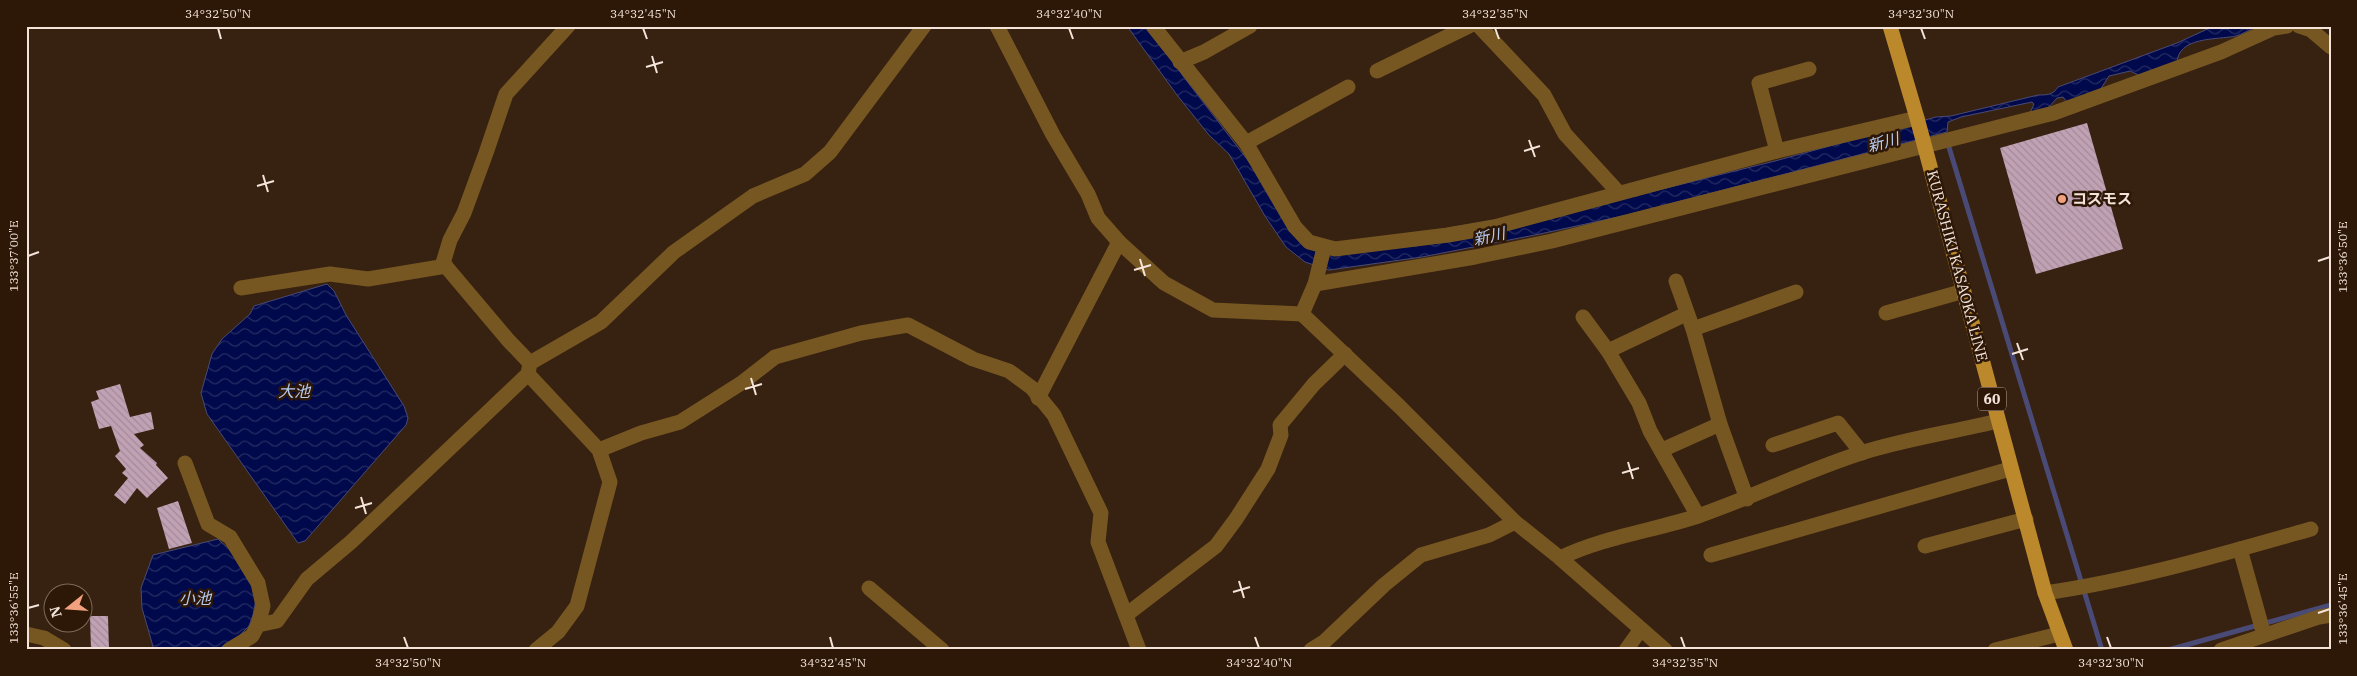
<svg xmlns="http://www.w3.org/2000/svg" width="2357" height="676" font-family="'IBM Plex Serif','Noto Sans JP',serif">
<defs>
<pattern id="water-waves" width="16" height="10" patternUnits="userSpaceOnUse" patternTransform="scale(1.25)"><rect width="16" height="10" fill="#00094b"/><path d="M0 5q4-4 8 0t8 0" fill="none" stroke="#262d64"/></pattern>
<pattern id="building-back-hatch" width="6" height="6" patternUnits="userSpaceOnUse" patternTransform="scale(1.25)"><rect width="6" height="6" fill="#c1a2b5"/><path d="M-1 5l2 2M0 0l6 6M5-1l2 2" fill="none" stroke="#a38a98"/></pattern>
</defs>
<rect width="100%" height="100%" fill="#372110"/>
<!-- water -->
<g fill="url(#water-waves)" stroke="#494a76">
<path d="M1127,26h21l35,50 134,174 305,-51 153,-38 161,-44 15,-1 87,-21c9,0 15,0 20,-8l119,-44 37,-17h44c-7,3 -15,8 -22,10 -19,4 -59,0 -59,28l-36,12 -11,-5 -21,5 -9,14 -33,12 -4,-5 -6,1 -11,12 -17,5 5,-11 -2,-2 -71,15 -13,5 -1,10 -320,83 -87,19 -118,23 -93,13 -24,-8 -19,-15 -21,-31 -36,-62 -20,-19 -32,-40z"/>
<polygon points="327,284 334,291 346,315 404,406 408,418 406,425 305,541 298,543 207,414 201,393 212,354 222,339 250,314 254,306"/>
<polygon points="218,539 233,553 257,594 253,615 249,626 238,637 217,650 154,650 142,608 141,588 153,555"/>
</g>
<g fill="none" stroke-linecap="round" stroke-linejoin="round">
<!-- stream -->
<g stroke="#494a76" stroke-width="5">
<polyline points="1948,144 2102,650"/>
<polyline points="2168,650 2331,605"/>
</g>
</g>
<!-- building -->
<g fill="url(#building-back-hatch)">
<polygon points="2087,123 2123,249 2036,274 2000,148"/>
<polygon points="120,384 130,417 151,412 154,429 134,434 144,445 140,448 157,463 156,465 168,478 147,498 137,488 125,504 114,495 128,478 122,473 126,469 115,456 120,451 111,426 99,429 91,402 99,399 96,391"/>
<polygon points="178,501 192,543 169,549 157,508"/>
<polygon points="90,616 108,616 109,650 91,650"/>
</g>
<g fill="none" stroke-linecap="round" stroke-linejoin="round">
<!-- street -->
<g stroke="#765722" stroke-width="15">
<polyline points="997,26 1053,135 1088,194 1098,218 1119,242 1164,283 1213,310 1302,314"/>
<polyline points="1153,26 1246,143 1295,227 1309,242 1335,249 1448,235 1494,227 1777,151 1917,118"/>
<polyline points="1479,26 1544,95 1565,134 1619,193"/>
<polyline points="2299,26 2311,30 2331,47"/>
<polyline points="1180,62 1204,52 1250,26"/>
<polyline points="1377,71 1469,26"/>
<polyline points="1246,143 1348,87"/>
<polyline points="1777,151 1759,83 1809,69"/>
<polyline points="1324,248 1315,284 1302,314 1399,406 1515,522 1560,558 1665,650"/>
<polyline points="1676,281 1693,329 1720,424 1747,499"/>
<polyline points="1315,284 1475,257 1552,241 2054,113 2221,52 2274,28 2287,26"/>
<polyline points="241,288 330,274 368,279 446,266"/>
<polyline points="1886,313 1964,291"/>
<polyline points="1583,317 1608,351 1639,403 1650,431 1698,516"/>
<polyline points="1693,329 1796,292"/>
<polyline points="1608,351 1686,314"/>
<polyline points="530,363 508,340 443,263 450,240 464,213 486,153 506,94 568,26"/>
<polyline points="528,374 599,450 610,482 577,606 558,632 536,650"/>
<polyline points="1038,398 1119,242"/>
<polyline points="1773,445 1838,423 1862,453"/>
<polyline points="599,450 641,433 680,422 743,382 775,357 861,333 908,325 973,359 1009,371 1032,388 1054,415 1101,513 1098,542 1139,650"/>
<polyline points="1662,450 1720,424"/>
<polyline points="185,463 208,524 230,537 258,583 263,606 258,625"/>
<polyline points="1925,546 2026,519"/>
<polyline points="2240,549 2264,635"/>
<polyline points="1711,555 2010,469"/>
<path d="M1560,558c44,-21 92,-27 138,-42 55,-19 107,-45 163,-63 44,-14 92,-21 137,-32"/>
<polyline points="869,588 942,650"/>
<path d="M2045,593c90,-13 178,-39 266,-64"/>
<polyline points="1126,615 1216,546 1236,519 1268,469 1281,435 1280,425 1314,384 1345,354"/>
<polyline points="26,634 44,638 64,650"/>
<polyline points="229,650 252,636 258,625 277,621 307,579 351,542 528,374 530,363 601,322 674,252 753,196 805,174 830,152 924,26"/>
<polyline points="1311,650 1324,642 1384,585 1421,555 1489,535 1515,522"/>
<polyline points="1626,650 1641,629"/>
<polyline points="1995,650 2059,634"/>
<polyline points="2221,650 2319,617 2331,615"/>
</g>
<!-- primary -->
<polyline stroke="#bb882c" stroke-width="15" points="1890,26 1917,118 2045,593 2066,650"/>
</g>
<!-- ticks -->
<path fill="none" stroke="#f3e3d9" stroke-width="2" d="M218,28l3,11M643,28l4,11M1069,28l4,11M1495,28l4,11M1921,28l4,11M652,56l5,17M646,67l17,-5M1529,140l6,17M1524,151l16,-5M263,175l5,17M257,186l17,-5M28,256l11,-4M1140,259l5,17M2318,261l12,-4M1134,270l17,-5M2017,343l6,17M2012,354l16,-5M751,378l5,17M745,389l17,-5M1628,462l5,17M1622,473l17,-5M361,497l5,17M355,508l17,-5M1239,581l5,17M1233,592l17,-5M28,608l11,-3M2318,613l12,-4M404,637l4,11M830,637l3,11M1255,637l4,11M1681,637l4,11M2107,637l4,11"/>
<!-- markers -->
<circle fill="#f2a17e" stroke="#2d1706" stroke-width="2" cx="2062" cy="199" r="5"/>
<g text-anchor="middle" stroke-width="5" stroke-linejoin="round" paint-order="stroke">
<!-- shield labels -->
<rect fill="#2d1706" stroke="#b8a69a" stroke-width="1" x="1978" y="387.5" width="28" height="23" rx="4"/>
<g font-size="14" font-weight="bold" fill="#f3e3d9">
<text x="1992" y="404">60</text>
</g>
<!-- poi labels -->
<g font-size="15" font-weight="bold" fill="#f3e3d9" stroke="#2d1706" text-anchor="start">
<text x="2072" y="204">コスモス</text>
</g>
<!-- street labels -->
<g font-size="15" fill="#f3e3d9" stroke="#2d1706">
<text transform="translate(1957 266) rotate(75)" y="5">KURASHIKI KASAOKA LINE</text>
</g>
<!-- water labels -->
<g font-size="16" font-style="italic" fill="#b5caf1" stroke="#2d1706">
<text transform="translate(1883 142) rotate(-15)" y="6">新川</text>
<text transform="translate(1489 236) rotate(-12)" y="6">新川</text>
<text x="294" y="397">大池</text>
<text x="195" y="604">小池</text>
</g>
</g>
<!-- border -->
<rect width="2357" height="676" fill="none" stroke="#2d1706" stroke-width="55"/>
<!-- north arrow -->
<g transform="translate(68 608) rotate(253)"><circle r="24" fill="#2d1706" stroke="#7c695a"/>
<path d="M0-4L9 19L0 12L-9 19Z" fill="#f2a17e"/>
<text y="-8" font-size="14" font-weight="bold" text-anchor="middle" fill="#f3e3d9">N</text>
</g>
<rect x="28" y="28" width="2302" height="620" fill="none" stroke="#f3e3d9" stroke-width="2"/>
<g font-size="12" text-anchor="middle" fill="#f3e3d9">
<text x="218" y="18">34°32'50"N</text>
<text x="643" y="18">34°32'45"N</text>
<text x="1069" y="18">34°32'40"N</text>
<text x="1495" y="18">34°32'35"N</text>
<text x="1921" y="18">34°32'30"N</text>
<text transform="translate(14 256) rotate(-90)" y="4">133°37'00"E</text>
<text transform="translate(2343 257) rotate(-90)" y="4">133°36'50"E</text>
<text transform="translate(14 608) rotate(-90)" y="4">133°36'55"E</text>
<text transform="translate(2343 609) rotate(-90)" y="4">133°36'45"E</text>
<text x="408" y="667">34°32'50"N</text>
<text x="833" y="667">34°32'45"N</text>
<text x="1259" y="667">34°32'40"N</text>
<text x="1685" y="667">34°32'35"N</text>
<text x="2111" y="667">34°32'30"N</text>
</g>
</svg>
